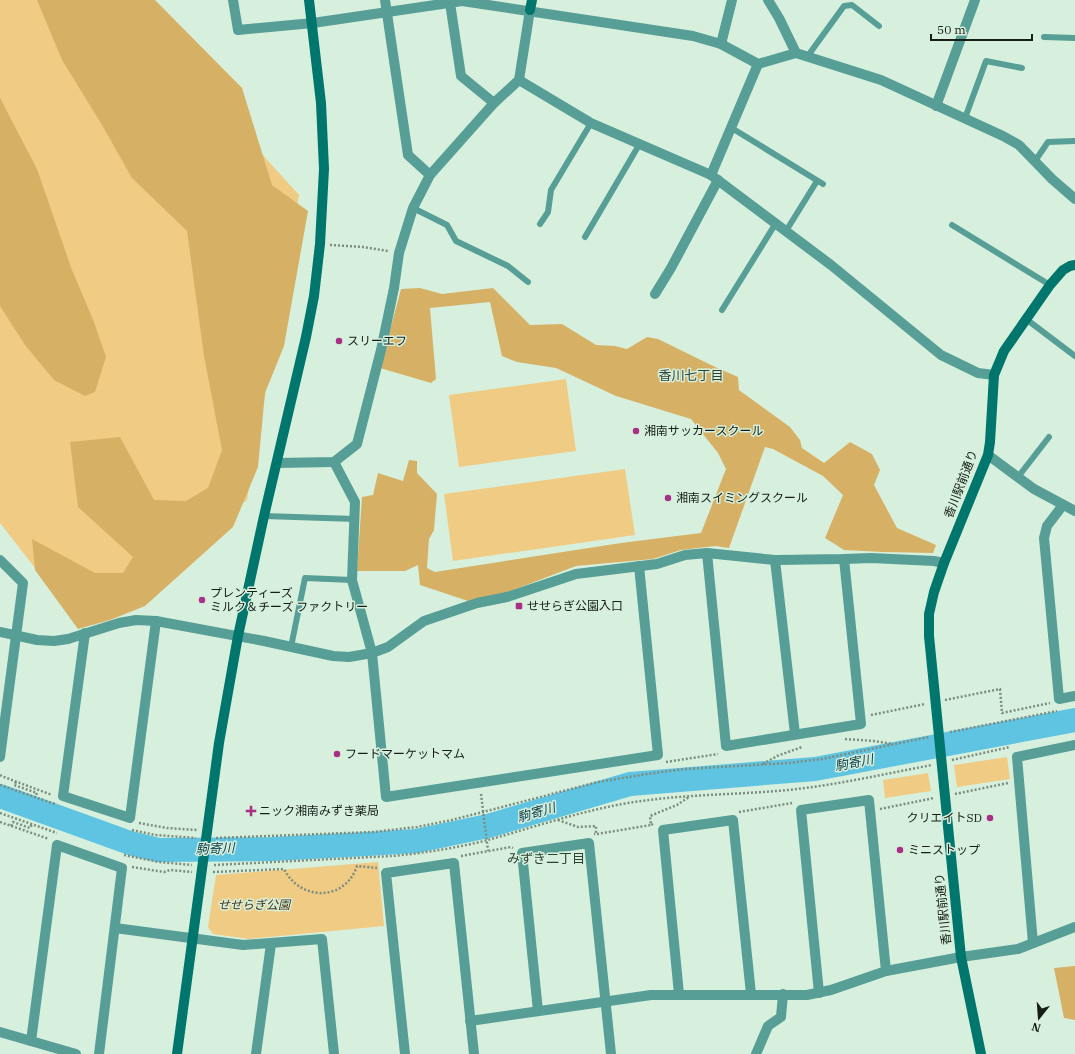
<svg xmlns="http://www.w3.org/2000/svg" width="1075" height="1054" font-family="'IBM Plex Serif','Noto Sans JP',serif">
<rect width="100%" height="100%" fill="#d7f0dd"/>
<!-- green -->
<g fill="#f0cb84">
<polygon points="0,0 123,0 299,195 247,500 81,627 0,523"/>
<polygon points="566,379 576,451 459,467 449,395"/>
<polygon points="625,469 635,535 453,561 444,494"/>
<polygon points="1007,757 1010,779 957,787 954,765"/>
<polygon points="928,773 931,791 885,798 883,780"/>
<polygon points="378,862 384,926 249,939 213,934 208,927 216,875"/>
</g>
<!-- forest -->
<g fill="#d6b165">
<polygon points="37,0 155,0 242,88 272,185 308,211 284,346 265,393 258,467 233,527 145,606 110,620 78,629 35,570 32,539 95,573 123,573 133,557 78,507 70,442 120,437 154,500 186,501 208,488 222,450 204,356 187,231 132,178 102,125 62,60"/>
<polygon points="0,98 37,169 72,270 94,322 106,357 95,392 85,396 54,380 25,345 0,306"/>
<polygon points="420,288 442,294 493,288 530,325 562,324 596,345 615,346 627,349 647,337 658,339 713,366 738,377 739,390 790,427 800,440 802,448 824,463 850,442 872,454 880,470 874,485 897,528 936,545 933,553 883,552 844,550 825,538 843,495 823,476 773,449 765,447 729,548 715,546 681,550 653,559 576,566 500,595 468,601 420,585 418,565 405,571 357,571 362,497 373,495 378,473 403,481 409,460 417,461 417,473 437,494 434,530 429,539 427,568 435,572 621,543 701,533 726,469 718,453 691,419 616,396 556,368 517,362 502,356 490,302 430,308 436,379 431,383 380,368 401,289"/>
<polygon points="1075,966 1075,1020 1064,1018 1054,968"/>
</g>
<g fill="none" stroke-linecap="round" stroke-linejoin="round">
<!-- river -->
<polyline stroke="#5ec4e2" stroke-width="24" points="0,796 130,843 158,850 272,849 367,844 416,841 488,826 630,784 815,769 1075,720"/>
<!-- path -->
<g stroke="#7c8d80" stroke-width="2.5" stroke-dasharray="2 2" stroke-linecap="butt">
<polyline points="330,245 363,247 388,251"/>
<polyline points="945,700 1000,689 1002,713 1050,703"/>
<polyline points="871,715 925,704"/>
<polyline points="950,732 1057,711"/>
<polyline points="845,739 874,741 893,744"/>
<polyline points="952,760 1010,747"/>
<polyline points="666,762 718,754"/>
<polyline points="763,764 777,756 802,747"/>
<polyline points="0,775 4,777 52,795"/>
<polyline points="16,782 14,785 37,793 35,797"/>
<polyline points="0,785 55,804"/>
<polyline points="481,794 488,851"/>
<polyline points="955,794 1008,783"/>
<polyline points="880,809 934,798"/>
<polyline points="739,812 792,803"/>
<polyline points="0,813 57,833"/>
<polyline points="558,820 578,827 596,826 596,834 594,834"/>
<polyline points="0,822 49,839"/>
<polyline points="139,823 167,828 197,830"/>
<polyline points="653,824 651,825 650,816 677,805 689,797"/>
<polyline points="11,826 13,822 30,828 32,824"/>
<polyline points="132,830 155,835 196,838"/>
<polyline points="597,834 651,825"/>
<polyline points="216,838 373,832 417,827 452,820 598,782 647,774 685,769 788,763 822,759 929,737"/>
<polyline points="124,855 159,862 192,865"/>
<polyline points="461,856 511,847 513,848"/>
<path d="M214,865l178,-9c32,-3 64,-8 96,-16 46,-13 93,-29 140,-37 54,-9 107,-8 160,-13 49,-5 96,-16 144,-25"/>
<polyline points="132,867 164,872 170,870 192,872"/>
<path d="M213,872l71,-3c16,32 61,33 73,-3l20,2"/>
</g>
<!-- lane -->
<g stroke="#579f96" stroke-width="6">
<polyline points="1044,37 1075,38"/>
<polyline points="807,57 844,6 852,5 879,26"/>
<polyline points="965,118 986,61 1022,68"/>
<polyline points="730,127 823,184"/>
<polyline points="1035,161 1048,142 1075,141"/>
<polyline points="413,208 447,225 456,241 508,266 528,282"/>
<polyline points="540,224 548,212 551,190 591,123"/>
<polyline points="952,225 1050,285"/>
<polyline points="786,231 817,181"/>
<polyline points="585,237 639,145"/>
<polyline points="722,310 776,223"/>
<polyline points="1026,319 1075,356"/>
<polyline points="1018,477 1049,437"/>
<polyline points="264,516 355,519"/>
<polyline points="291,647 305,578 352,580"/>
</g>
<!-- street -->
<g stroke="#579f96" stroke-width="10">
<polyline points="233,0 238,30 313,23 462,1 693,36 721,44 758,64 796,53 881,80 1003,136 1019,145 1052,179 1075,199"/>
<polyline points="385,0 408,155 430,175"/>
<polyline points="768,0 779,18 796,53"/>
<polyline points="450,3 461,76 494,103"/>
<polyline points="721,44 732,0"/>
<polyline points="519,80 591,123 711,175 831,265 941,355 978,373 994,375"/>
<polyline points="936,106 975,0"/>
<polyline points="711,175 758,64"/>
<polyline points="655,294 671,268 718,180"/>
<polyline points="988,455 1034,489 1075,511"/>
<polyline points="334,462 355,502 352,580 372,653 386,797 658,755 639,566"/>
<polyline points="277,463 334,462 357,444 381,350 394,288 399,253 413,208 430,175 494,103 519,80 530,10"/>
<polyline points="1063,505 1047,526 1044,538 1059,699 1075,696"/>
<polyline points="707,553 726,746 861,724 844,559"/>
<polyline points="0,560 23,583 0,757"/>
<polyline points="775,560 795,734"/>
<polyline points="0,632 37,640 54,641 68,639 119,623 136,620 156,621 264,641 333,656 349,657 372,653 388,647 424,621 477,603 507,597 576,574 657,564 685,555 707,553 775,560 844,559 871,558 934,561 944,563"/>
<polyline points="85,633 63,796 130,818 156,621"/>
<polyline points="115,928 243,945 322,939 334,1054"/>
<polyline points="1033,943 1017,757 1075,745"/>
<polyline points="819,993 801,810 869,800 886,971"/>
<polyline points="679,994 663,830 733,820 751,994"/>
<polyline points="538,1011 522,853 589,843 611,1054"/>
<polyline points="470,1021 651,995 807,995 831,990 886,971 961,957 1018,949 1075,927"/>
<polyline points="0,1032 76,1054"/>
<polyline points="31,1041 57,845 122,868 99,1054"/>
<polyline points="256,1054 271,944"/>
<polyline points="405,1054 386,873 454,863 474,1054"/>
<polyline points="756,1054 768,1026 781,1017 783,994"/>
</g>
<!-- secondary -->
<g stroke="#01766d" stroke-width="10">
<polyline points="530,10 532,0"/>
<polyline points="177,1054 219,743 238,636 264,516 306,337 314,296 320,244 324,169 321,103 309,0"/>
<polyline points="981,1054 961,957 929,636 929,614 934,592 944,563 988,455 990,442 994,375 1004,351 1050,285 1063,270 1070,266 1075,265"/>
</g>
</g>
<!-- markers -->
<g fill="#a72f86" stroke="#d7f0dd" stroke-width="1.5">
<circle cx="339" cy="341" r="4"/>
<circle cx="636" cy="431" r="4"/>
<circle cx="668" cy="498" r="4"/>
<circle cx="202" cy="600" r="4"/>
<rect x="515" y="602" width="8" height="8" rx="2"/>
<circle cx="337" cy="754" r="4"/>
<path d="M249 805h4v4h4v4h-4v4h-4v-4h-4v-4h4z"/>
<circle cx="990" cy="818" r="4"/>
<circle cx="900" cy="850" r="4"/>
</g>
<g text-anchor="middle" stroke-width="3" stroke-linejoin="round" paint-order="stroke">
<!-- poi labels -->
<g font-size="12" fill="#141d16" stroke="#d7f0dd" text-anchor="start">
<text x="347" y="345">スリーエフ</text>
<text x="644" y="435">湘南サッカースクール</text>
<text x="676" y="502">湘南スイミングスクール</text>
<text x="210" y="597">プレンティーズ<tspan x="210" dy="14">ミルク＆チーズ ファクトリー</tspan></text>
<text x="527" y="610">せせらぎ公園入口</text>
<text x="345" y="758">フードマーケットマム</text>
<text x="259" y="815">ニック湘南みずき薬局</text>
<text x="982" y="822" text-anchor="end">クリエイトSD</text>
<text x="908" y="854">ミニストップ</text>
</g>
<!-- street labels -->
<g font-size="12" fill="#141d16" stroke="#d7f0dd">
<text transform="translate(961 484) rotate(-69)" y="4">香川駅前通り</text>
<text transform="translate(943 909) rotate(-96)" y="4">香川駅前通り</text>
</g>
<!-- park labels -->
<g font-size="12" font-style="italic" fill="#423210" stroke="#d7f0dd">
<text x="254" y="909">せせらぎ公園</text>
</g>
<!-- neighbourhood labels -->
<g font-size="13" fill="#2e4233" stroke="#d7f0dd">
<text x="691" y="380">香川七丁目</text>
<text x="546" y="863">みずき二丁目</text>
</g>
<!-- water labels -->
<g font-size="13" font-style="italic" fill="#0b3b48" stroke="#d7f0dd">
<text transform="translate(854 762) rotate(-11)" y="5">駒寄川</text>
<text transform="translate(536 812) rotate(-16)" y="5">駒寄川</text>
<text transform="translate(215 848) rotate(-2)" y="5">駒寄川</text>
</g>
</g>
<!-- north arrow -->
<g transform="translate(1039 1018) rotate(197)" stroke="#d7f0dd" stroke-width="3" paint-order="stroke">
<path d="M0-3L7 15L0 10L-7 15Z" fill="#141d16"/>
<text y="-6" font-size="11" font-weight="bold" text-anchor="middle" fill="#141d16">N</text>
</g>
<!-- scale -->
<path d="M931 34v6h101v-6" fill="none" stroke="#141d16" stroke-width="2"/>
<text x="937" y="34" font-size="12" fill="#141d16" stroke="#d7f0dd" stroke-width="3" paint-order="stroke">50 m</text>
</svg>
